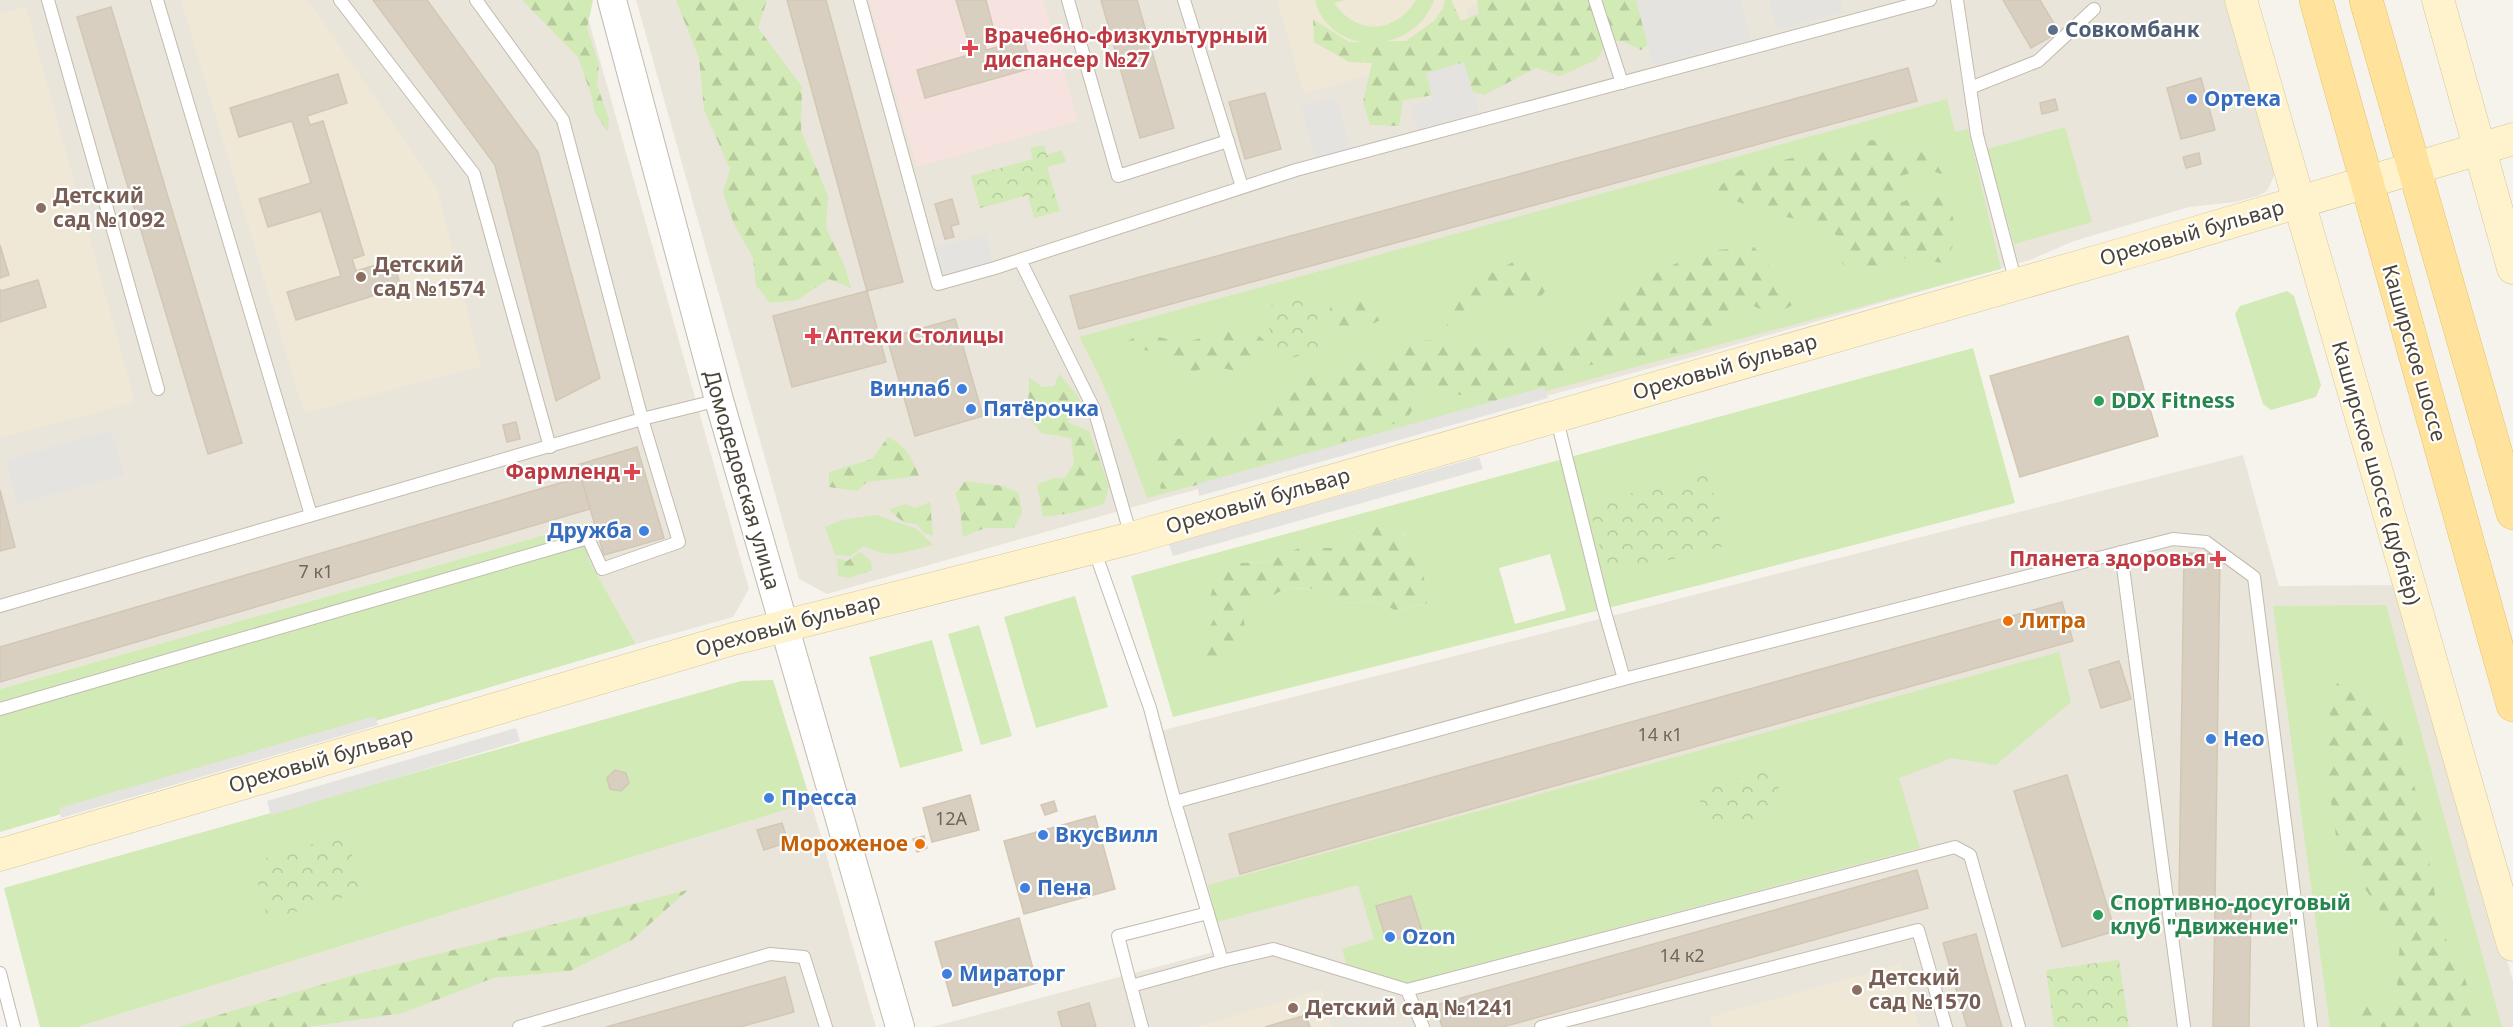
<svg xmlns="http://www.w3.org/2000/svg" width="2513" height="1027" font-family="'Noto Sans',sans-serif">
<defs>
<pattern id="forest-firs" width="22" height="20" patternUnits="userSpaceOnUse" patternTransform="scale(1.5)"><rect width="22" height="20" fill="#d2eab5"/><path d="M5 1l3.5 6h-7zM16 11l3.5 6h-7z" fill="#b6ca9c"/></pattern>
<pattern id="park-crowns" width="20" height="18" patternUnits="userSpaceOnUse" patternTransform="scale(1.5)"><rect width="20" height="18" fill="#d2eab5"/><path d="M2 6a3 3 0 1 1 6 0M12 15a3 3 0 1 1 6 0" fill="none" stroke="#b6ca9c"/></pattern>
</defs>
<rect width="100%" height="100%" fill="#f6f3ec"/>
<!-- residential -->
<g fill="#eae5da">
<polygon points="0,0 583,0 749,589 733,617 636,644 589,560 580,525 0,689"/>
<polygon points="636,0 2225,0 2245,46 2275,174 2267,191 2258,196 2235,202 2189,207 2074,241 2030,260 1696,356 1165,498 827,594 799,579"/>
<polygon points="2243,455 2279,586 2402,585 2513,981 2513,1027 932,1027 1213,952 1148,734"/>
<polygon points="811,802 876,1027 77,1027"/>
</g>
<!-- education -->
<g fill="#efe8d6">
<polygon points="181,0 308,0 437,188 481,366 304,413"/>
<polygon points="1277,0 1494,0 1466,8 1476,43 1304,94"/>
<polygon points="26,7 135,402 0,438 0,14"/>
<polygon points="1901,964 1919,1027 1713,1027 1710,1017"/>
<polygon points="1322,989 1332,1027 1197,1027"/>
</g>
<!-- medical -->
<polygon fill="#f6e3e0" points="869,0 1043,0 1078,121 917,167"/>
<!-- grass -->
<g fill="#d2eab5" fill-rule="evenodd">
<path d="M1315,0h30l-11,3c23,33 61,31 82,-3h18c-19,55 -103,59 -119,0z"/>
<path d="M1947,99l8,33 13,-3 33,140 -854,229c-20,-55 -39,-110 -68,-161z"/>
<polygon points="2065,127 2092,222 2014,244 1987,149"/>
<polygon points="2287,291 2294,296 2321,385 2316,397 2271,410 2263,404 2235,314 2240,306"/>
<path d="M1973,348l42,155 -307,80 -535,134 -42,-141zM1360,531h43l26,72 -34,7 -22,-9 -27,2 -27,-14 -32,-1 -46,23 -27,7 26,-55 27,-1 32,-14h35zM1550,554l16,56 -51,14 -16,-56z"/>
<path d="M876,515l41,14 16,16c-29,7 -42,15 -69,1l-14,10 -15,-1 -10,-28 17,-7z"/>
<polygon points="580,525 589,560 636,644 0,832 0,689"/>
<polygon points="1075,596 1108,707 1036,728 1004,617"/>
<polygon points="2386,605 2502,1027 2330,1027 2273,606"/>
<polygon points="979,625 1012,736 981,745 948,634"/>
<polygon points="932,640 963,751 900,768 869,657"/>
<polygon points="2059,652 2071,702 1996,765 1952,758 1899,778 1920,848 1407,983 1347,966 1342,949 1374,939 1358,885 1217,922 1208,885"/>
<polygon points="773,680 811,802 77,1027 40,1027 4,888 741,681"/>
</g>
<!-- forest -->
<g fill="url(#forest-firs)">
<polygon points="522,0 593,0 587,28 599,64 597,85 609,119 608,132 595,113 592,97 578,57"/>
<polygon points="676,0 767,0 758,28 802,87 801,131 828,196 826,228 845,267 851,288 829,279 797,300 770,303 756,285 753,258 734,224 723,192 730,169 704,110 699,58"/>
<polygon points="1445,0 1451,0 1461,21 1479,14 1477,0 1655,0 1661,35 1641,50 1622,41 1609,41 1596,60 1560,76 1536,68 1484,95 1465,90 1403,100 1399,126 1370,125 1363,102 1372,63 1349,62 1314,42 1313,19 1349,42 1406,41 1434,21 1443,8"/>
<path d="M1872,140l78,17 -4,18 -22,-6 -27,8 -4,19 10,6 20,-11 18,-2c14,27 21,47 3,74l-39,-5 -20,17 -25,-4 -12,1 -6,-9 3,-22 -24,-16 -43,-10 -67,-22 29,-23z"/>
<polygon points="1754,247 1775,273 1794,304 1775,315 1741,301 1722,334 1692,352 1634,356 1572,369 1542,389 1495,402 1426,388 1408,417 1366,437 1289,453 1225,473 1194,486 1161,489 1154,467 1162,437 1198,441 1245,427 1290,379 1339,370 1426,340 1495,349 1571,342 1622,303 1650,275 1705,251"/>
<polygon points="1528,253 1551,283 1537,302 1511,297 1482,304 1446,327 1461,286 1501,269"/>
<polygon points="1351,299 1384,307 1384,318 1349,336 1325,330 1331,305"/>
<polygon points="1251,329 1271,346 1268,357 1242,372 1211,366 1174,378 1172,363 1149,351 1120,345 1143,333 1182,343 1229,331"/>
<polygon points="1059,374 1078,396 1084,408 1067,422 1089,431 1109,486 1104,504 1072,513 1043,517 1037,484 1054,478 1065,478 1074,464 1071,438 1041,433 1028,416 1029,377 1042,387 1054,386"/>
<path d="M888,437c19,10 23,19 31,39l-52,6 -10,9 -28,-4v-15l43,-13z"/>
<path d="M965,481l38,5 16,7 3,20 -8,15h-29l-22,9c-3,-15 0,-29 -8,-43z"/>
<polygon points="930,502 933,536 924,533 917,524 903,522 889,510 905,504 915,508"/>
<path d="M1404,520c-3,23 4,16 12,30 7,15 9,37 13,53l-34,7 -22,-9 -27,2 -27,-14 -32,-1 -45,23 6,30c-16,16 -21,18 -43,19l-6,-14 15,-27 -6,-13 9,-34 23,-9 27,-1 32,-14h35l26,-17z"/>
<polygon points="860,552 871,561 872,570 850,578 838,576 837,558 847,561"/>
<polygon points="2337,683 2393,707 2420,807 2441,930 2462,968 2479,1027 2356,1027 2359,999 2396,1003 2400,939 2338,850 2323,744"/>
<polygon points="688,890 632,940 570,971 493,978 403,1013 307,1027 178,1027 351,976"/>
</g>
<!-- park -->
<g fill="url(#park-crowns)">
<polygon points="1044,145 1047,155 1062,150 1066,162 1047,167 1060,211 1034,218 1028,195 980,208 971,176 1033,159 1030,148"/>
<polygon points="1310,293 1326,347 1279,362 1263,308"/>
<polygon points="1708,474 1727,545 1607,576 1589,504"/>
<polygon points="1774,769 1784,812 1707,830 1697,788"/>
<polygon points="346,834 363,892 268,920 252,862"/>
<polygon points="2119,960 2129,1027 2054,1027 2046,970"/>
</g>
<!-- parking -->
<g fill="#e5e3e0">
<polygon points="1636,0 1740,0 1751,39 1653,65"/>
<polygon points="1769,0 1840,0 1844,12 1777,30"/>
<polygon points="1464,62 1479,113 1418,129 1410,106 1433,100 1426,73"/>
<polygon points="1336,97 1352,154 1317,164 1301,107"/>
<polygon points="986,234 995,268 938,284 929,249"/>
<polygon points="1544,387 1548,398 1199,496 1197,484"/>
<polygon points="111,430 124,475 18,504 6,460"/>
<polygon points="1479,457 1483,469 1173,556 1169,544"/>
<polygon points="375,716 378,725 61,818 59,808"/>
<polygon points="516,728 520,741 271,815 267,801"/>
</g>
<!-- building -->
<g fill="#d8cfc1" stroke="#d3c7b4" stroke-width="1.5">
<polygon points="373,0 427,0 538,152 600,378 556,401 495,165"/>
<polygon points="787,0 826,0 903,282 867,291"/>
<polygon points="956,0 986,0 995,34 983,38 986,50 1024,40 1032,68 925,98 917,70 972,54"/>
<polygon points="1101,0 1137,0 1174,128 1140,138"/>
<polygon points="2003,0 2040,0 2059,32 2031,48"/>
<polygon points="111,7 242,443 208,454 77,17"/>
<polygon points="1908,68 1917,101 1079,329 1070,296"/>
<polygon points="338,74 347,103 307,116 310,125 323,121 364,255 352,259 356,271 393,260 401,287 296,320 287,292 341,276 321,211 268,227 259,199 311,183 292,121 239,137 230,108"/>
<polygon points="2201,78 2215,130 2181,139 2167,88"/>
<polygon points="1265,93 1281,149 1245,159 1229,102"/>
<polygon points="2055,99 2058,110 2042,114 2040,103"/>
<polygon points="2199,153 2201,164 2186,168 2183,157"/>
<polygon points="952,199 959,224 951,226 954,237 945,239 935,204"/>
<polygon points="0,245 9,275 0,278"/>
<polygon points="38,280 46,307 0,322 0,289 1,291"/>
<polygon points="867,291 886,362 792,387 773,316"/>
<polygon points="955,319 983,416 915,436 887,338"/>
<polygon points="2128,336 2158,436 2020,477 1990,376"/>
<polygon points="516,422 520,439 507,442 503,425"/>
<polygon points="637,447 664,538 604,555 577,465"/>
<polygon points="581,477 590,509 0,682 0,647"/>
<polygon points="0,490 15,547 0,551"/>
<polygon points="2184,553 2220,554 2215,902 2179,901"/>
<polygon points="2062,602 2073,641 1240,874 1229,834"/>
<polygon points="2119,661 2131,699 2101,708 2089,670"/>
<polygon points="615,770 626,773 629,783 621,791 610,789 607,778"/>
<polygon points="2067,775 2115,931 2062,947 2014,791"/>
<polygon points="970,795 979,830 932,842 923,808"/>
<polygon points="1054,801 1057,811 1045,815 1041,805"/>
<polygon points="1095,816 1115,889 1024,914 1004,841"/>
<polygon points="782,823 788,842 764,850 757,830"/>
<polygon points="924,836 927,848 917,852 913,839"/>
<polygon points="1917,870 1928,908 1503,1027 1442,1027 1436,1005"/>
<polygon points="1411,896 1422,931 1387,942 1376,906"/>
<polygon points="2215,902 2251,902 2249,1027 2213,1027"/>
<polygon points="1019,918 1037,983 953,1006 935,942"/>
<polygon points="1976,934 1984,964 2002,1027 1967,1027 1943,943"/>
<polygon points="785,977 794,1012 740,1027 606,1027"/>
<polygon points="1089,1003 1096,1027 1062,1027 1058,1012"/>
<polygon points="1306,1015 1310,1027 1265,1027"/>
</g>
<g fill="none" stroke-linecap="round" stroke-linejoin="round">
<!-- service casing -->
<g stroke="#c2bbae" stroke-width="14">
<g id="service">
<polyline points="48,0 158,389"/>
<polyline points="157,0 311,515"/>
<polyline points="340,0 474,174 550,447"/>
<polyline points="860,0 938,284 995,268 1296,170 1930,0"/>
<polyline points="1068,0 1118,176 1228,141"/>
<polyline points="1184,0 1242,187"/>
<polyline points="1595,0 1622,83"/>
<polyline points="1957,0 1977,135 2016,283"/>
<polyline points="1970,88 2038,61 2094,9"/>
<polyline points="1020,260 1094,409 1131,536"/>
<polyline points="1094,549 1150,708 1175,802 1624,679 1604,609 1556,416"/>
<polyline points="2121,552 2184,1027"/>
<polyline points="0,606 642,419 563,120 476,0"/>
<polyline points="1624,679 2173,539 2206,542 2254,577 2311,1027"/>
<polyline points="0,709 588,538 602,569 679,542 642,419 719,400"/>
<polyline points="1222,961 1273,949 1407,990 1423,1027"/>
<polyline points="0,973 14,1027"/>
<polyline points="1131,986 1118,936 1208,913"/>
<polyline points="1407,990 1955,847 1970,855 2019,1027"/>
<polyline points="519,1027 770,954 804,957 826,1027"/>
<polyline points="1142,1027 1131,986 1222,961 1175,802"/>
<polyline points="1541,1027 1918,930 1946,1027"/>
</g>
</g>
<!-- tertiary casing -->
<g stroke="#c2bbae" stroke-width="30">
<polyline id="tertiary" points="612,0 719,400 900,1027"/>
</g>
<!-- secondary casing -->
<g stroke="#d6c79b" stroke-width="33">
<g id="secondary">
<polyline points="2241,0 2513,945"/>
<polyline points="2438,0 2513,268"/>
<polyline points="0,855 733,639 1132,538 2140,249 2513,139"/>
</g>
</g>
<!-- primary casing -->
<g stroke="#e6c16a" stroke-width="34">
<g id="primary">
<polyline points="2316,0 2513,705"/>
<polyline points="2366,0 2513,513"/>
</g>
</g>
<!-- service -->
<use href="#service" stroke="#fff" stroke-width="12"/>
<!-- tertiary -->
<use href="#tertiary" stroke="#fff" stroke-width="28"/>
<!-- secondary -->
<use href="#secondary" stroke="#fff3cd" stroke-width="32"/>
<!-- primary -->
<use href="#primary" stroke="#ffe39c" stroke-width="33"/>
</g>
<!-- markers -->
<circle fill="#5c6f8a" stroke="#fff" stroke-width="2" cx="2053" cy="30" r="6"/>
<g fill="#e0444e" stroke="#fff" stroke-width="2">
<path d="M967 39h6v6h6v6h-6v6h-6v-6h-6v-6h6z"/>
<path d="M810 327h6v6h6v6h-6v6h-6v-6h-6v-6h6z"/>
<path d="M629 463h6v6h6v6h-6v6h-6v-6h-6v-6h6z"/>
<path d="M2215 550h6v6h6v6h-6v6h-6v-6h-6v-6h6z"/>
</g>
<g fill="#3f7fe0" stroke="#fff" stroke-width="2">
<circle cx="2192" cy="99" r="6"/>
<circle cx="962" cy="389" r="6"/>
<circle cx="971" cy="409" r="6"/>
<circle cx="644" cy="531" r="6"/>
<circle cx="2211" cy="739" r="6"/>
<circle cx="769" cy="798" r="6"/>
<circle cx="1043" cy="835" r="6"/>
<circle cx="1025" cy="888" r="6"/>
<circle cx="1390" cy="937" r="6"/>
<circle cx="947" cy="974" r="6"/>
</g>
<g fill="#8d6e63" stroke="#fff" stroke-width="2">
<circle cx="41" cy="208" r="6"/>
<circle cx="361" cy="277" r="6"/>
<circle cx="1857" cy="990" r="6"/>
<circle cx="1293" cy="1008" r="6"/>
</g>
<g fill="#2e9e5b" stroke="#fff" stroke-width="2">
<circle cx="2099" cy="401" r="6"/>
<circle cx="2098" cy="915" r="6"/>
</g>
<g fill="#e8710a" stroke="#fff" stroke-width="2">
<circle cx="2008" cy="621" r="6"/>
<circle cx="920" cy="844" r="6"/>
</g>
<g text-anchor="middle" stroke-width="4.5" stroke-linejoin="round" paint-order="stroke">
<!-- number labels -->
<g font-size="18" fill="#6e675b">
<text x="316" y="578">7 к1</text>
<text x="1660" y="741">14 к1</text>
<text x="951" y="825">12А</text>
<text x="1682" y="962">14 к2</text>
</g>
<!-- service labels -->
<g font-size="21" font-weight="bold" fill="#4e5e75" stroke="#fff" text-anchor="start">
<text x="2065" y="37">Совкомбанк</text>
</g>
<!-- health labels -->
<g font-size="21" font-weight="bold" fill="#be3a42" stroke="#fff" text-anchor="start">
<text x="984" y="43">Врачебно-физкультурный<tspan x="984" dy="24">диспансер №27</tspan></text>
<text x="825" y="343">Аптеки Столицы</text>
<text x="620" y="479" text-anchor="end">Фармленд</text>
<text x="2206" y="566" text-anchor="end">Планета здоровья</text>
</g>
<!-- shop labels -->
<g font-size="21" font-weight="bold" fill="#366cbe" stroke="#fff" text-anchor="start">
<text x="2204" y="106">Ортека</text>
<text x="950" y="396" text-anchor="end">Винлаб</text>
<text x="983" y="416">Пятёрочка</text>
<text x="632" y="538" text-anchor="end">Дружба</text>
<text x="2223" y="746">Нео</text>
<text x="781" y="805">Пресса</text>
<text x="1055" y="842">ВкусВилл</text>
<text x="1037" y="895">Пена</text>
<text x="1402" y="944">Ozon</text>
<text x="959" y="981">Мираторг</text>
</g>
<!-- education labels -->
<g font-size="21" font-weight="bold" fill="#785e54" stroke="#fff" text-anchor="start">
<text x="53" y="203">Детский<tspan x="53" dy="24">сад №1092</tspan></text>
<text x="373" y="272">Детский<tspan x="373" dy="24">сад №1574</tspan></text>
<text x="1869" y="985">Детский<tspan x="1869" dy="24">сад №1570</tspan></text>
<text x="1305" y="1015">Детский сад №1241</text>
</g>
<!-- street labels -->
<g font-size="21" fill="#4b4439" stroke="#fff">
<text transform="translate(2192 233) rotate(-16)" y="7">Ореховый бульвар</text>
<text transform="translate(2414 353) rotate(74)" y="7">Каширское шоссе</text>
<text transform="translate(1725 367) rotate(-16)" y="7">Ореховый бульвар</text>
<text transform="translate(2376 473) rotate(74)" y="7">Каширское шоссе (дублёр)</text>
<text transform="translate(742 480) rotate(74)" y="7">Домодедовская улица</text>
<text transform="translate(1258 501) rotate(-16)" y="7">Ореховый бульвар</text>
<text transform="translate(788 625) rotate(-15)" y="7">Ореховый бульвар</text>
<text transform="translate(321 760) rotate(-16)" y="7">Ореховый бульвар</text>
</g>
<!-- leisure labels -->
<g font-size="21" font-weight="bold" fill="#27864d" stroke="#fff" text-anchor="start">
<text x="2111" y="408">DDX Fitness</text>
<text x="2110" y="910">Спортивно-досуговый<tspan x="2110" dy="24">клуб "Движение"</tspan></text>
</g>
<!-- food labels -->
<g font-size="21" font-weight="bold" fill="#c56008" stroke="#fff" text-anchor="start">
<text x="2020" y="628">Литра</text>
<text x="908" y="851" text-anchor="end">Мороженое</text>
</g>
</g>
</svg>
